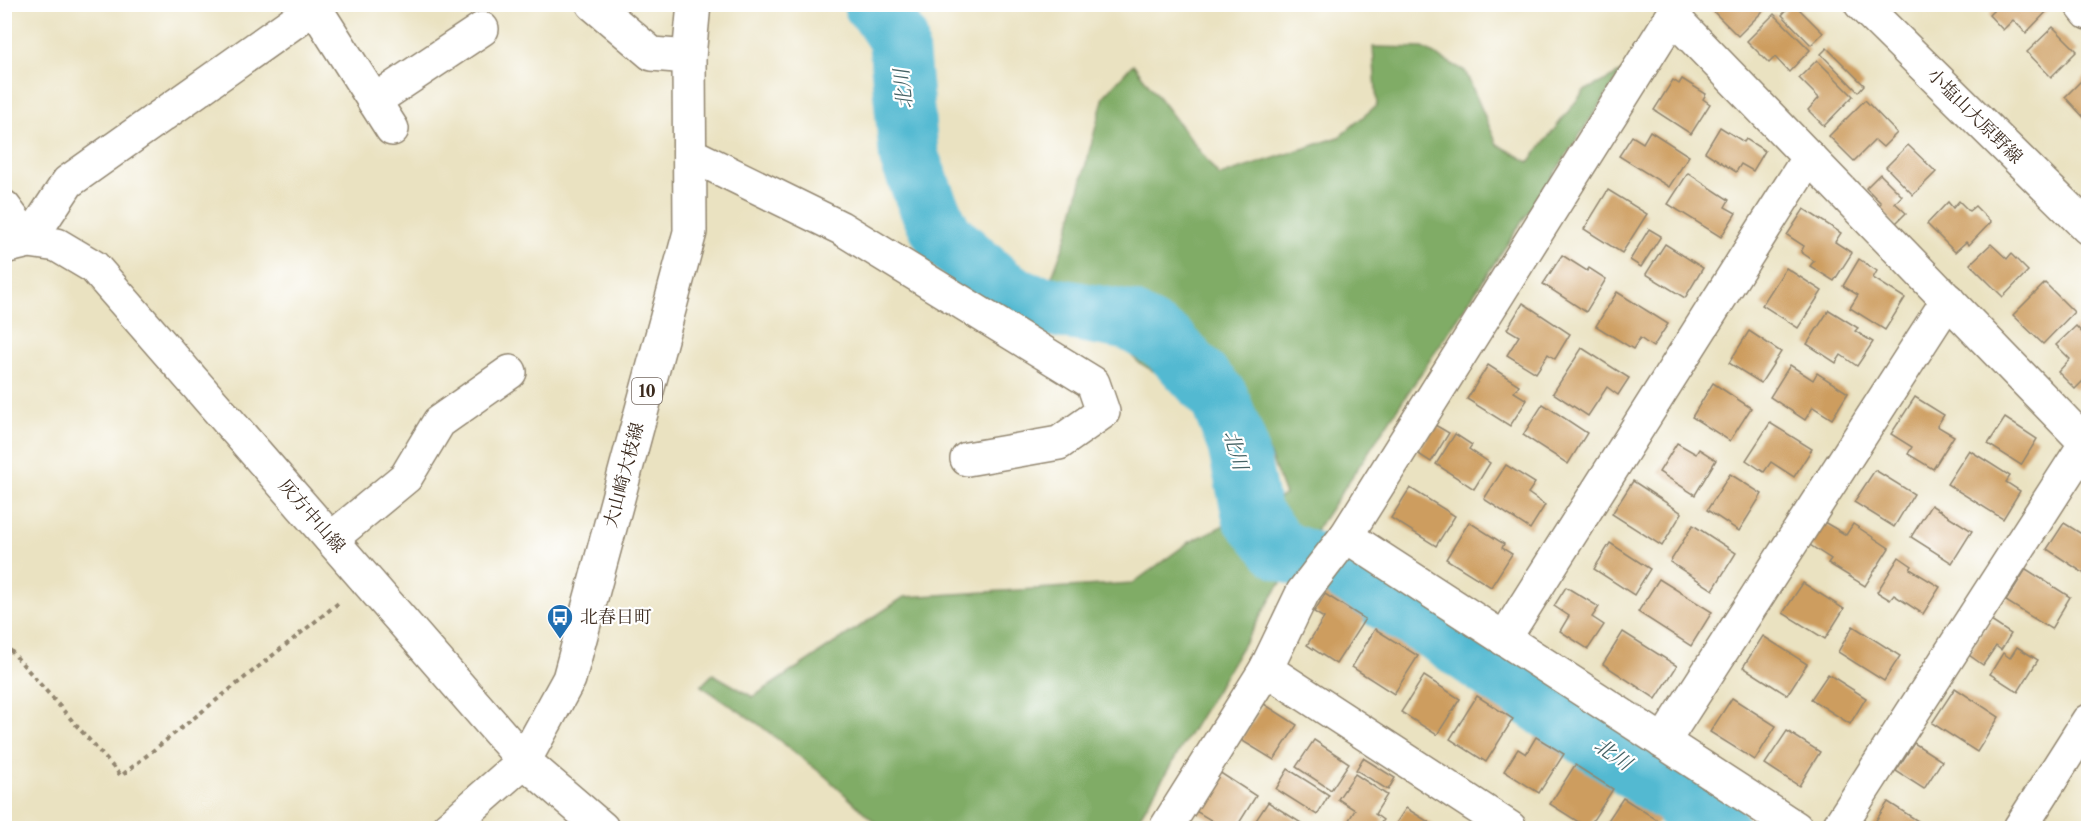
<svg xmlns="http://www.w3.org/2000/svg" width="2093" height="833" font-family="'Libre Caslon Text','Noto Serif JP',serif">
<rect width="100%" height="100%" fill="#fff"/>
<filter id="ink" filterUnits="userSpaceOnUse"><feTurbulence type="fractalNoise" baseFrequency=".0167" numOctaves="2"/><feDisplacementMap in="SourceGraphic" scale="12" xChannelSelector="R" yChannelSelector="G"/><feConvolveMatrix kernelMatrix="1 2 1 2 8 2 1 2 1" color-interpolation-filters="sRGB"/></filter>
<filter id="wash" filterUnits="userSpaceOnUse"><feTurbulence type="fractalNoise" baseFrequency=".008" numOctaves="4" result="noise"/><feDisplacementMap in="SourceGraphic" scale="24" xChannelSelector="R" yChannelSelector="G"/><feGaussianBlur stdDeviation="1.35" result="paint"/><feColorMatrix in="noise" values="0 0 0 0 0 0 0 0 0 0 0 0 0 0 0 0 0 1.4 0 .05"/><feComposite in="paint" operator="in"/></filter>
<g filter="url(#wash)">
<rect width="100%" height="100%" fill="#eae2c1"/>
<!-- forest -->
<polygon fill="#80ac66" stroke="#5e6b42" stroke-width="1.5" points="1373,47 1423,48 1465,71 1497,144 1529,162 1584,91 1622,72 1275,592 1133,828 881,828 826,777 757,723 701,686 713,674 753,697 904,597 1133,583 1188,543 1285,495 1263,436 1138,362 1052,276 1066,239 1104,96 1133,64 1219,176 1339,137 1377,105"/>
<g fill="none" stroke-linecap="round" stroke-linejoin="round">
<!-- river -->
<polyline stroke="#53b9d1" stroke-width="60" points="873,4 879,10 898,39 909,157 928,205 944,237 1000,287 1026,302 1130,321 1167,342 1219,398 1237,444 1252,516 1281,550 1337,571 1448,639 1719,828"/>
</g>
<g id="blocks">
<!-- building -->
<g fill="#cd9d5e">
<polygon points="1706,4 1757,4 1763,11 1738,36"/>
<polygon points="1792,4 1794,4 1823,33 1811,45 1782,15"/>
<polygon points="2000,4 2050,4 2052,6 2026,33 2013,20 2003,30 1989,15"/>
<polygon points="1774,14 1810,50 1789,72 1775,57 1769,63 1747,41"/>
<polygon points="2053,27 2077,51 2051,77 2027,52"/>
<polygon points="1827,48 1864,85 1858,92 1821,54"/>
<polygon points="1817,60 1853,96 1824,126 1808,110 1819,98 1799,78"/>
<polygon points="2088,74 2088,122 2065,97"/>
<polygon points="1682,79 1706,94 1703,99 1710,104 1691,134 1654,110 1673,80 1679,84"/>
<polygon points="1865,100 1897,133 1883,147 1875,140 1854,161 1829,136"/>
<polygon points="1720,127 1744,142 1746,139 1765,151 1753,171 1741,164 1736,172 1705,152"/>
<polygon points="1650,131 1689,156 1669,187 1619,156 1632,136 1643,143"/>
<polygon points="1908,145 1936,172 1913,195 1886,167"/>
<polygon points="1688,173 1729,200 1725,207 1736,213 1721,237 1668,204"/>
<polygon points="1880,174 1902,196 1895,203 1906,213 1895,224 1877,207 1881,203 1866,188"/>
<polygon points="1608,190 1647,214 1622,253 1584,229"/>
<polygon points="1959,201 1969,211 1975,206 1991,222 1969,245 1966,242 1955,252 1927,224 1948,202 1953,208"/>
<polygon points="1804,209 1841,233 1835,242 1852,253 1834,281 1810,266 1814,261 1801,252 1804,246 1787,235"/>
<polygon points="1649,229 1661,236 1641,267 1630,260"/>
<polygon points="1665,244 1703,268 1685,298 1646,274"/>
<polygon points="1991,244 2007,259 2011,254 2028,271 2003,297 1970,264"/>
<polygon points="1562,255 1587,271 1589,268 1606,279 1586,312 1543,284"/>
<polygon points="1859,259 1877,271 1873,278 1905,298 1885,330 1850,308 1858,295 1843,286"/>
<polygon points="1786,268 1822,291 1798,328 1762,305"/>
<polygon points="2045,283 2074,312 2043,344 2013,315"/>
<polygon points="1617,292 1668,324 1653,347 1640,338 1633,349 1596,326"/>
<polygon points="1523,303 1570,334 1555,359 1548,354 1536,373 1507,355 1519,336 1507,329"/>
<polygon points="1829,310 1858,328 1855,331 1873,342 1857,366 1841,355 1836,363 1807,344"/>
<polygon points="2076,326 2088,339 2088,376 2075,389 2058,372 2070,359 2056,345"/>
<polygon points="1749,331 1781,352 1761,383 1729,363"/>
<polygon points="1582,348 1629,378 1618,395 1607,387 1588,416 1553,393"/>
<polygon points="1488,365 1519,385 1514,392 1527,400 1510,426 1467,399"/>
<polygon points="1790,365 1813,380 1817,373 1848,393 1832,419 1813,407 1805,420 1770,397"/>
<polygon points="1713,383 1751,408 1730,441 1692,417"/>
<polygon points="1915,397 1944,415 1937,426 1954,436 1933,469 1908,454 1912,447 1891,434"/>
<polygon points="1543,404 1587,433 1568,464 1523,435"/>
<polygon points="2005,418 2037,439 2021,465 1988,444"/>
<polygon points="1770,423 1812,449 1794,477 1771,462 1764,472 1746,460"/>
<polygon points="1435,425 1449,433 1431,462 1417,453"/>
<polygon points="1455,434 1472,445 1469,449 1490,463 1474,489 1436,464"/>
<polygon points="1677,443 1696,454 1699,449 1716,460 1695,495 1659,472"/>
<polygon points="1969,450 2010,476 2006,482 2020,491 2003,519 1947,484"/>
<polygon points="1506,465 1535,483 1528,493 1545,505 1530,529 1484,499"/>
<polygon points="1875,470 1914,494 1894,527 1854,502"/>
<polygon points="1730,474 1762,494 1739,531 1707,510"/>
<polygon points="1633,481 1682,513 1662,546 1612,514"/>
<polygon points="1410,488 1455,516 1436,546 1391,518"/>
<polygon points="1931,505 1972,531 1952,563 1911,537"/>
<polygon points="1469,522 1504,544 1502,548 1512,554 1491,587 1446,559"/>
<polygon points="1824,522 1846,535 1853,524 1889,548 1865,586 1828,563 1831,559 1810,545"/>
<polygon points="2064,523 2088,538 2088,576 2047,549"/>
<polygon points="1693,525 1736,553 1713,590 1670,562"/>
<polygon points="1610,543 1650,569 1634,595 1594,569"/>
<polygon points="1899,557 1912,566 1910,569 1940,587 1923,614 1894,595 1890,600 1877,592"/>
<polygon points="2026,569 2070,597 2051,629 2006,601"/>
<polygon points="1659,579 1712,612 1691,646 1638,612"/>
<polygon points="1803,583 1844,609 1825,639 1783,613"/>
<polygon points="1566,587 1599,607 1592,617 1604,625 1588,649 1560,631 1569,616 1554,606"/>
<polygon points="1325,594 1365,619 1336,664 1307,645 1324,618 1314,612"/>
<polygon points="1991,621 2011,634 2001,650 1996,646 1983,665 1969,655"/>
<polygon points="1853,626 1900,656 1884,681 1838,652"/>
<polygon points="1375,629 1418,656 1394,694 1352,667"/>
<polygon points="1623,632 1677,666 1656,699 1603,664"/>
<polygon points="1763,636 1807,664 1787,695 1743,667"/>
<polygon points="2017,647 2038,660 2018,692 1990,674 2003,653 2010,658"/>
<polygon points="1828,674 1866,698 1850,724 1811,699"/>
<polygon points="1424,676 1460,699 1437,735 1401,712"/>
<polygon points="1955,688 1999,717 1977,752 1932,723"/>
<polygon points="1477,696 1513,719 1486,762 1450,739"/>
<polygon points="1732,698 1776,726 1755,760 1710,732"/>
<polygon points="1264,704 1297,725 1274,760 1241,740"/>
<polygon points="1787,731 1820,752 1799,786 1765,764"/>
<polygon points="1536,737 1564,754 1539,793 1504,771 1518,749 1526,754"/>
<polygon points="1314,740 1349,763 1331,790 1296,767"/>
<polygon points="1914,743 1942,761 1924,789 1896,771"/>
<polygon points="1363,758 1395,778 1388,790 1356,770"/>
<polygon points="1575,765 1613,789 1588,828 1550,804"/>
<polygon points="1288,769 1329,795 1317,815 1276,789"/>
<polygon points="1219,772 1256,796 1236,828 1224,828 1194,810"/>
<polygon points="1355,774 1387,795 1375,814 1383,820 1377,828 1344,828 1355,810 1338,799"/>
<polygon points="1623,798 1659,821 1654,828 1603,828"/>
<polygon points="1268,802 1309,828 1251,828"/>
<polygon points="1888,802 1929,828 1871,828"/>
<polygon points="1406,808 1438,828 1393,828"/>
</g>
</g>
</g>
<g filter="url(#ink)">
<use href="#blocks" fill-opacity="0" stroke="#928670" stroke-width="1.5"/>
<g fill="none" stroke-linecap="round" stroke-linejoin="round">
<!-- minor casing -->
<g stroke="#928670" stroke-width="36">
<g id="minor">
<polyline points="593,4 652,54 689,57"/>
<polyline points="2081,4 2088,13"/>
<polyline points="315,8 392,129"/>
<polyline points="1673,17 2086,443 1838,828"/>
<polyline points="374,101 482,29"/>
<polyline points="690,154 841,228 1093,383 1103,412 1059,443 967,459"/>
<polyline points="4,207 29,241 68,182 319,4"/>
<polyline points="1346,536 1796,828"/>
<polyline points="331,539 406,477 439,422 510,372"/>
<polyline points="1504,639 1809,157"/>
<polyline points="1266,669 1510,828"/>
<polyline points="1663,742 1948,300"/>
<polyline points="1166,828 1266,669 1303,592 1346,536 1680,4"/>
</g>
</g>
<!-- major casing -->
<g stroke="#928670" stroke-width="36">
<g id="major">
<polyline points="1861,4 2088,228"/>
<polyline points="4,247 29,241 57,245 94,267 524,761 602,828"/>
<polyline points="448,828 524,761 569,679 690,232 689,57 694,4"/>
<polyline points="2020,828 2088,721"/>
</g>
</g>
<!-- path -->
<polyline stroke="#928670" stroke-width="4" stroke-dasharray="4.5 4.5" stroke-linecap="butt" points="4,643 121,776 341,601"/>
<!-- minor -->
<use href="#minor" stroke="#fff" stroke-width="33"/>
<!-- major -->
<use href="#major" stroke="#fff" stroke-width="33"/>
</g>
</g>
<!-- icons -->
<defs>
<g id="bus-pin" transform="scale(1.35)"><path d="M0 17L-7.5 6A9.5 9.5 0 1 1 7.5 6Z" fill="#1f6fb2" stroke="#fff"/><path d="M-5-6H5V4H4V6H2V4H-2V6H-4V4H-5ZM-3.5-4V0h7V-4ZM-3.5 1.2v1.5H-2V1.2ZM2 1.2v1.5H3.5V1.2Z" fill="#fff"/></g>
</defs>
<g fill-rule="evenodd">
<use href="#bus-pin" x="560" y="617"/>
</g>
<g text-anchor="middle" stroke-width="4.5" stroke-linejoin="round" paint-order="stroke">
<!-- shield labels -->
<rect fill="#fff" stroke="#766a62" stroke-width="1.5" x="632" y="378" width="30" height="26" rx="4.5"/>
<g font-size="16" font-weight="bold" fill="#3b2a1e">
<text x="647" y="397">10</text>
</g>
<!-- street labels -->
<g font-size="18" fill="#3b2a1e" stroke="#fff">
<text transform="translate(1975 116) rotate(45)" y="6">小塩山大原野線</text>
<text transform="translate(624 475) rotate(-75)" y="6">大山崎大枝線</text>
<text transform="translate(312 516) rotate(49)" y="6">灰方中山線</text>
</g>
<!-- poi labels -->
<g font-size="18" fill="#3b2a1e" stroke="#fff" text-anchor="start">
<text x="580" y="623">北春日町</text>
</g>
<!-- water labels -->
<g font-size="20" font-style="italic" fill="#456366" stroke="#fff">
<text transform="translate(903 89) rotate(-96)" y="7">北川</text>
<text transform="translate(1236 450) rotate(74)" y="7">北川</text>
<text transform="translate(1613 754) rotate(35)" y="7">北川</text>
</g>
</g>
<!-- margin -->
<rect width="2093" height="833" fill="none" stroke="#fff" stroke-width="24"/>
</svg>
